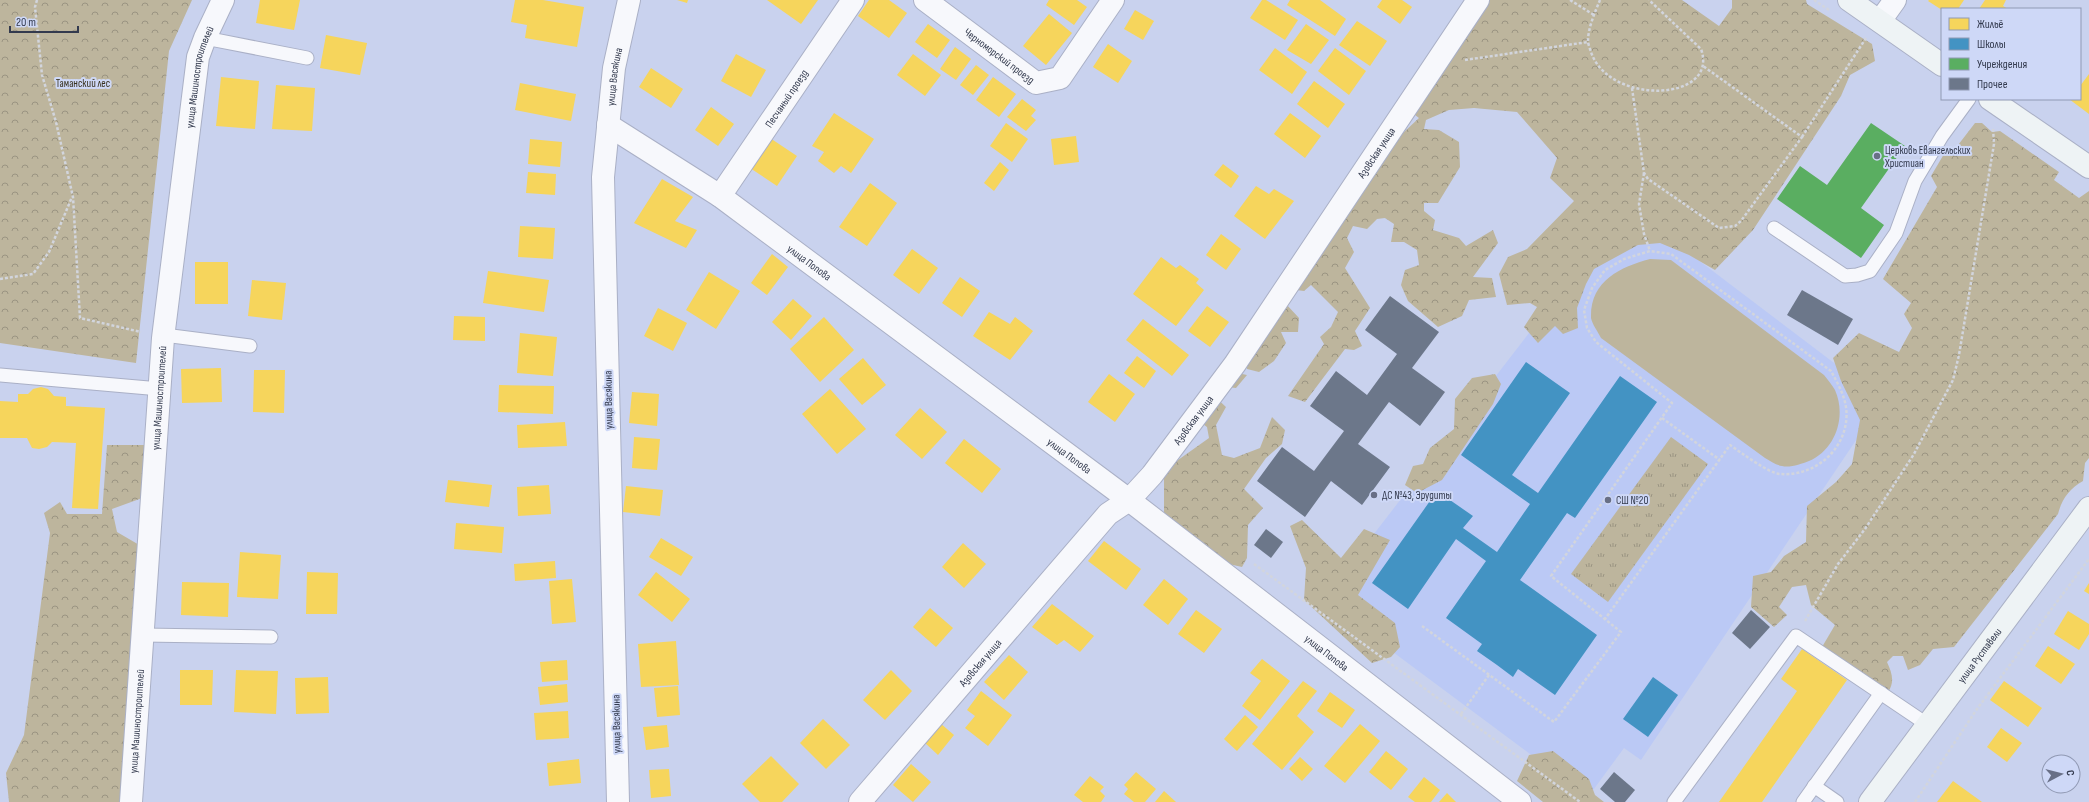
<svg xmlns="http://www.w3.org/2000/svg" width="2089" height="802" font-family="'Sofia Sans Condensed',sans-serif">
<defs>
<pattern id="grass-tufts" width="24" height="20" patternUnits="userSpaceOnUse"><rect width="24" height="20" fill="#bdb59d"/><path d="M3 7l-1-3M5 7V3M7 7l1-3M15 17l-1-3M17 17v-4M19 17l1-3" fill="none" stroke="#9a9482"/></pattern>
<pattern id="forest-crowns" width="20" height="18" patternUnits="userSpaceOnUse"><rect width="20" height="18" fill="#bdb59d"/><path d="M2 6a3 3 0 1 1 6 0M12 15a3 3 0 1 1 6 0" fill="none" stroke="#9a9482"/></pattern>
</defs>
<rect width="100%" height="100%" fill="#c9d2ee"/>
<!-- built -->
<polygon fill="#bbc9f5" points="1627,206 1883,400 1641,760 1624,748 1588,797 1323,600"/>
<!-- grass -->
<polygon fill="url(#grass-tufts)" points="1671,437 1708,464 1608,602 1571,574"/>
<!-- forest -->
<g fill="url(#forest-crowns)">
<polygon points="0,0 192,0 169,51 136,363 0,343"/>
<polygon points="1481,0 1682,0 1719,26 1732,8 1732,0 1806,0 1807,4 1872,44 1875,61 1850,75 1841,96 1753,230 1715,270 1689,255 1660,243 1638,245 1594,269 1586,284 1577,308 1578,328 1563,334 1555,326 1538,343 1524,327 1537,307 1530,303 1507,305 1499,274 1508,257 1527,249 1574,201 1550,178 1557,158 1517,112 1474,108 1449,110 1426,120 1424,129 1439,130 1459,142 1460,167 1438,203 1424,203 1424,211 1435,220 1433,230 1459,238 1466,246 1493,230 1498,243 1473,277 1492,278 1496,297 1469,300 1462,316 1438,327 1408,301 1401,285 1405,270 1419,265 1417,250 1404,242 1391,242 1394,224 1385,218 1377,219 1367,229 1353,226 1347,238 1354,252 1345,268 1370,308 1355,331 1362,346 1354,350 1345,349 1305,402 1288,396 1324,344 1320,337 1331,327 1338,312 1311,285 1304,291 1296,290 1372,162 1419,118 1406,108"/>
<path d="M1975,123h7l10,9 8,-1 59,41 -5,8 25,18 10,-7v267l-4,5 -2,18c-14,8 -21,18 -25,33l-104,133 -21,2 -13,16 -12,5 -5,-14h-10l-6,6c5,11 8,20 1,30l-66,-45 13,-22 -24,-20 -5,-20 -14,2 -13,20 8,8 -13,12 -23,-20 2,-31 18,-4 13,-16 22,-14 1,-36 29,-24 16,-18 8,-44 -19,-39 -8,-23 26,-25 40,19 13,-24 -8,-14 7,-11 -28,-24 54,-92 -6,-11 13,-22 11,-5z"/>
<polygon points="1286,304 1299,318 1298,332 1281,332 1286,343 1274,361 1259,372 1247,369 1246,354"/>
<polygon points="1218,369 1247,375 1236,388 1217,386 1211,393 1226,407 1216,425 1222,455 1234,458 1260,448 1272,417 1285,430 1282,444 1266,458 1244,489 1263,508 1248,525 1247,558 1242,567 1220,562 1164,516 1164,470 1209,438 1207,427 1189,414"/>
<polygon points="1495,374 1501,384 1493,404 1442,480 1417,493 1405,485 1413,466 1423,464 1430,448 1454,429 1455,399 1472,378"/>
<polygon points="107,445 147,445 145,497 112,509 117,532 141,546 121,802 9,802 6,773 24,735 50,533 44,513 60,502 67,514 102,514"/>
<polygon points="1302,520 1341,558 1364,529 1390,540 1358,595 1395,623 1400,647 1391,657 1372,663 1304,600 1306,568 1290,526"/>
<polygon points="1553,751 1589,779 1595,795 1604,802 1543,802 1517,781 1529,755"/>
</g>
<!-- pitch -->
<path fill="#bdb59d" d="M1650,259l21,1 153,115c4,5 8,10 11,15 12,27 0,60 -26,71 -8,3 -19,7 -27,5 -6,-1 -12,-5 -17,-8l-164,-120c-3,-6 -9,-14 -10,-20 -1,-37 29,-51 59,-59z"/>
<!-- homes -->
<g fill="#f6d55c">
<polygon points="260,0 300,0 294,30 256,23"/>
<polygon points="515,0 543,0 584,7 577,47 525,38 527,25 511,22"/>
<polygon points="677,0 688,0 687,3"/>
<polygon points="767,0 818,0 801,24"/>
<polygon points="869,0 889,0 907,13 889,38 858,16"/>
<polygon points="1049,0 1077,0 1087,7 1074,25 1046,5"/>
<polygon points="1262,0 1266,0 1298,20 1285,40 1250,18"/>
<polygon points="1290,0 1320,0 1346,19 1335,36 1287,5"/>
<polygon points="1382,0 1402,0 1412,7 1400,24 1377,7"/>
<polygon points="1929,0 1964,0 1958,9 1942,10 1928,1"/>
<polygon points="1985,0 2006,0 2003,6 2008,9 1979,9"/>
<polygon points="1135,10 1154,21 1143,40 1124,29"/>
<polygon points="1049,14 1072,33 1046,65 1023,46"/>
<polygon points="1357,21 1387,41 1370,66 1339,45"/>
<polygon points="928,24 950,40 937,58 915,42"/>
<polygon points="1306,24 1329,40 1311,64 1287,50"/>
<polygon points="326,35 367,43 360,75 320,68"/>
<polygon points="1108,44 1132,61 1118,83 1093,67"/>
<polygon points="955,47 971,59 956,80 940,69"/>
<polygon points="1275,48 1307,72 1292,94 1259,70"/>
<polygon points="1335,48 1366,71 1349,95 1318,71"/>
<polygon points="736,54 766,70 751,97 721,81"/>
<polygon points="913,54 941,75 925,96 897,75"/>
<polygon points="976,65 989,75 973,95 960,85"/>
<polygon points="651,68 683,89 671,108 639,87"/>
<polygon points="2089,74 2089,114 2069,99 2080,99 2080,86"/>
<polygon points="221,77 259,81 255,129 216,126"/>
<polygon points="993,77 1016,94 999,117 976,100"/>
<polygon points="1314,81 1345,104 1328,128 1297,104"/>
<polygon points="520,83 576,94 571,121 515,110"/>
<polygon points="276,85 315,88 312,131 272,129"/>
<polygon points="1022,99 1036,110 1031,116 1036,120 1026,131 1007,117"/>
<polygon points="711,107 734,124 718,146 695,130"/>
<polygon points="834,113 874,139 851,173 841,166 834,173 818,161 824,152 812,146"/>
<polygon points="1290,113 1321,136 1305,158 1274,134"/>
<polygon points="1006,123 1028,139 1012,162 990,146"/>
<polygon points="1076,136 1079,162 1054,165 1051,139"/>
<polygon points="770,138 797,156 777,186 750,168"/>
<polygon points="530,139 562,142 560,167 528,164"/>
<polygon points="1000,162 1009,170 994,191 984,183"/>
<polygon points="1223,164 1239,176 1231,188 1214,175"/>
<polygon points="528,172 556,174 555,195 526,193"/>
<polygon points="662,179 693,197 675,221 697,230 686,248 634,223"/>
<polygon points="870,183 897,203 867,246 839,227"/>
<polygon points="1256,186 1269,194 1274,189 1294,201 1265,239 1234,216"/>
<polygon points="520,226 555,228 553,259 518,257"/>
<polygon points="1221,234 1241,249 1226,270 1206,255"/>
<polygon points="912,249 938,268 919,294 893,275"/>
<polygon points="772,254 788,267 767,295 751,283"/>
<polygon points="1161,257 1176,268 1180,265 1199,279 1196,283 1204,290 1176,326 1133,294"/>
<rect x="195" y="262" width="33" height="42"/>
<polygon points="488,271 549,280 544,312 483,303"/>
<polygon points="709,272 740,291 716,329 686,310"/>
<polygon points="960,277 980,291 962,317 942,303"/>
<polygon points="252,280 286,283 282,320 248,316"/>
<polygon points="793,299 812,316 791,340 772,322"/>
<polygon points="1207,306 1229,322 1210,347 1188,331"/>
<polygon points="658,308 687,323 673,351 644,336"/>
<polygon points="989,312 1010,324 1015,317 1033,331 1010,360 973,336"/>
<polygon points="454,316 485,317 485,341 453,340"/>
<polygon points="824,317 854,350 820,382 790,349"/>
<polygon points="1143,319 1189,355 1172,376 1126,340"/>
<polygon points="520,333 557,337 553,376 517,373"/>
<polygon points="1137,356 1156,371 1144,388 1124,373"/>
<polygon points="863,358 886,385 862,405 839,379"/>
<polygon points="221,368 222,402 182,403 181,369"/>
<polygon points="254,370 285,370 284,413 253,412"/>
<polygon points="1109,374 1135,394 1115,422 1088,402"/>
<polygon points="499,385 554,386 553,414 498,412"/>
<polygon points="41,387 48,389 54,396 66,397 66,406 105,408 98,509 72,508 76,443 52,442 47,447 39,449 32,448 27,438 0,438 0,401 18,402 18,394 28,394 33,389"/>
<polygon points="830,389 866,429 837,454 802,414"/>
<polygon points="632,392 659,394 657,426 629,423"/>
<polygon points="920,408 947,432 922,459 895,435"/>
<polygon points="565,422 567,446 518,448 517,425"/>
<polygon points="634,437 660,439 657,470 632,468"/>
<polygon points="964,439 1001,469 982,493 945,463"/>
<polygon points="448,480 492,485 489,507 445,502"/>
<polygon points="549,485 551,514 518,516 517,487"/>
<polygon points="626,486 663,490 660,516 623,512"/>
<polygon points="456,523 504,527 502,553 454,549"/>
<polygon points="661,538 693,557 681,576 649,557"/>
<polygon points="1104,541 1141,569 1126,590 1088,561"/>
<polygon points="963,543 986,564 964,588 942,567"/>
<polygon points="240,552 281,555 278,599 237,597"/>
<polygon points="555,561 556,578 515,581 514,564"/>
<polygon points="307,572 338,573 337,614 306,614"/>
<polygon points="656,572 690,599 672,622 638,595"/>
<polygon points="572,579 576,622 552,624 549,581"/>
<polygon points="1164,579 1188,599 1168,625 1143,605"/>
<polygon points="182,582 229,583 228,617 181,615"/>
<polygon points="2089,583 2089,594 2084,591"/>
<polygon points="1052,604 1094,636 1080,652 1064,640 1057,645 1032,627"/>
<polygon points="930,608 953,628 936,647 913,627"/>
<polygon points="1196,610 1222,629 1204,653 1178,634"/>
<polygon points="2068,611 2089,624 2089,634 2079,650 2054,634"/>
<polygon points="676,641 679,685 641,687 638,644"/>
<polygon points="2048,646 2075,664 2061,684 2035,666"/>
<polygon points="1802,649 1847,680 1762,802 1719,802 1797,691 1781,679"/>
<polygon points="1009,655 1028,672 1004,700 984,682"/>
<polygon points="1262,659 1290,681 1260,720 1242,706 1261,681 1250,673"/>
<polygon points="567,660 568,680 542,682 540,662"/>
<polygon points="180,670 213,670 212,705 180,705"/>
<polygon points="236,670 278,671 276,714 234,712"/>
<polygon points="891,670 912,691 885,720 863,700"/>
<polygon points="328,677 329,713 296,714 295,678"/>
<polygon points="1303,681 1317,691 1297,716 1314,732 1282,770 1252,744"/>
<polygon points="2004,681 2042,708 2028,727 1990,700"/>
<polygon points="567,684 568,702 540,705 538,687"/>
<polygon points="678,686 680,715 657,717 654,688"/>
<polygon points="981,691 1012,715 988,746 965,728 975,716 967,710"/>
<polygon points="1330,692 1355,710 1342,728 1317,711"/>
<polygon points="568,711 569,738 536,740 534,713"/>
<polygon points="1245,715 1258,727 1237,751 1224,739"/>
<polygon points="823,719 850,745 826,769 800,743"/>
<polygon points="940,723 954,735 938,755 924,742"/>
<polygon points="1360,724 1380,741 1345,783 1324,766"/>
<polygon points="667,725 669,747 646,750 643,727"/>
<polygon points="2001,728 2022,743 2007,762 1987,747"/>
<polygon points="1386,751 1408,769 1391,790 1369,772"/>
<polygon points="771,756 799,784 782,802 760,802 742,784"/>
<polygon points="1300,757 1313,769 1302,781 1289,769"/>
<polygon points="579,759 581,783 549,786 547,763"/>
<polygon points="911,764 931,782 913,802 893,785"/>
<polygon points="669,769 671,796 651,798 649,770"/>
<polygon points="1136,772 1156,789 1145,802 1134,802 1124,794 1128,789 1124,785"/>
<polygon points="1090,776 1104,787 1100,791 1105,796 1101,802 1083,802 1074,795"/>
<polygon points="1424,777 1440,790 1431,802 1415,802 1408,797"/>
<polygon points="1953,781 1982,802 1937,802"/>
<polygon points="1164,791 1176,802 1155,802"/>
<polygon points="1447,793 1456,802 1439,802"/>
</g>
<!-- schools -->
<g fill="#4393c3">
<polygon points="1526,362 1570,393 1512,475 1538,493 1620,376 1657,402 1575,518 1567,513 1520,580 1597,635 1555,695 1518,669 1513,677 1497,665 1477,651 1482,644 1446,618 1486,561 1456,539 1408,609 1372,583 1437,491 1473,516 1463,528 1497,552 1530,504 1461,455"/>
<polygon points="1653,677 1678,695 1648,737 1623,719"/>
</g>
<!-- public -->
<polygon fill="#5aae61" points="1871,123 1905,146 1861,208 1884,225 1861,258 1777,199 1800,166 1827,185"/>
<!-- building -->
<g fill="#6c778a">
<polygon points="1802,290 1853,319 1838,345 1787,315"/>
<polygon points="1390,296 1439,332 1412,368 1445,392 1420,426 1389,402 1358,444 1390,467 1362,505 1331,481 1305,517 1257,481 1282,447 1314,471 1344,431 1310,406 1336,371 1367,395 1397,354 1365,330"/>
<polygon points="1266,529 1283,542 1271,558 1254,545"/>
<polygon points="1751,610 1770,627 1750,649 1732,633"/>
<polygon points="1614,772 1635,790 1625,802 1615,802 1600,789"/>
</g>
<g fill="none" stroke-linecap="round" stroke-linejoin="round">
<!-- lane casing -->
<g stroke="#aab0c6" stroke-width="15">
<g id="lane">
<polyline points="205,38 307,58"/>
<polyline points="1774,228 1845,276 1857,275 1870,271 1896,233 1915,181 1942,136 1969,99"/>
<polyline points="164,335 250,346"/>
<polyline points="0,375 160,389"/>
<polyline points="143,635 271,637"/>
<polyline points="1814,786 1837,802"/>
<polyline points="1674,802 1796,636 1928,725"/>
<polyline points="1803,802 1881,693"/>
</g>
</g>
<!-- street casing -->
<g stroke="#aab0c6" stroke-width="24">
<g id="street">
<path id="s1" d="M925,0l111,83 24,-5 53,-78"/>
<polyline points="1880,21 1895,0"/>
<path id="s2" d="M608,125l112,71 409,304 391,302"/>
<path id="s3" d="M720,196l133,-196"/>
<path id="s4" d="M131,802l32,-464 35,-281 7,-19 18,-38"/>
<path id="s5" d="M618,802l-15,-625 11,-109 15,-68"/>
<path id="s6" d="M860,802l248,-288 21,-14 23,-25 83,-111 243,-364"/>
</g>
</g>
<!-- secondary casing -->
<g stroke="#aab0c6" stroke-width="24">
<g id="secondary">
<polyline points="1849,0 1942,65"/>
<polyline points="1990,99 2089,167"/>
<path id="s7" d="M1870,802l219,-294"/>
</g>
</g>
<!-- path -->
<g stroke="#d2d5dd" stroke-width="2.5" stroke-dasharray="3 2" stroke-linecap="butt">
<polyline points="37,0 35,7 42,75 56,122 73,197 80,318 141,332"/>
<polyline points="1570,0 1594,15"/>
<path d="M1600,0c-5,12 -12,28 -12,41 0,3 2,8 3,11 18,54 129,50 110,-3l-52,-49"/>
<polyline points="1814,0 1829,10"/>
<polyline points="1465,60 1588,42"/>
<polyline points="1632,88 1644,173 1648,179 1719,228 1735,226 1741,221 1802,137 1703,66"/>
<polyline points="1802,137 1866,38"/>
<polyline points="1644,173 1639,204 1644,234 1650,251"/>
<polyline points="0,279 33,274 49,252 72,197"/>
<polyline points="1662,418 1720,460"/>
<polyline points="1254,564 1580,802"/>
<polyline points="1805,621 1838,564 1865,529 1914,454 1953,380 1959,355 1994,144 1993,128"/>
<path d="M1422,626l132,96 67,-90 -70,-56 121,-173 -76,-61 -9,-14 -3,-18 8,-22 13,-18 19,-11 26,-8 21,3 160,117c6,11 13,23 15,36 5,38 -28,70 -66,67 -10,0 -40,-22 -50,-29l-125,174"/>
<polyline points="1461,714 1489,675"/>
<polyline points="1915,802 1977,709 2089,559"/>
</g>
<!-- lane -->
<use href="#lane" stroke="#f7f8fc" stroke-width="13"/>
<!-- street -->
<use href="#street" stroke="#f7f8fc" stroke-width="22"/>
<!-- secondary -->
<use href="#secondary" stroke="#eef3f5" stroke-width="22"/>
</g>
<!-- markers -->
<g fill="#686f86" stroke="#ced8f7" stroke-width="1.5">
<circle cx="1877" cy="156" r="4"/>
<circle cx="1374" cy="495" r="4"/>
<circle cx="1608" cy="500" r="4"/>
</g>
<g text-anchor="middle" stroke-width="4" stroke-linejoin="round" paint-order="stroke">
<!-- street labels -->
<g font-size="11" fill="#333a4e" stroke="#ced8f7">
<text dy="4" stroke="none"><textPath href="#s1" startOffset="93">Черноморский проезд</textPath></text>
<text dy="4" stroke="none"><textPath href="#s4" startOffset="729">улица Машиностроителей</textPath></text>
<text dy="4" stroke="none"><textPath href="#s5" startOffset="726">улица Васякина</textPath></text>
<text dy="4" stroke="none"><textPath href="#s3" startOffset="118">Песчаный проезд</textPath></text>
<text dy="4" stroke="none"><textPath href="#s6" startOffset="832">Азовская улица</textPath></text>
<text dy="4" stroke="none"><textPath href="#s2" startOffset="244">улица Попова</textPath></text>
<text dy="4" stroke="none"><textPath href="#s4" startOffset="405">улица Машиностроителей</textPath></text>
<text transform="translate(608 400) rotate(-91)" y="4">улица Васякина</text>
<text dy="4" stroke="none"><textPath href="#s6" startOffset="508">Азовская улица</textPath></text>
<text dy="4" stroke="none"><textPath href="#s2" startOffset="568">улица Попова</textPath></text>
<text dy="4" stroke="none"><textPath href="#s2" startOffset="892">улица Попова</textPath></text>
<text dy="4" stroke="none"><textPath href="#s7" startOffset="183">улица Руставели</textPath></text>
<text dy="4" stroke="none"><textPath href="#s6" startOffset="184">Азовская улица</textPath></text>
<text dy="4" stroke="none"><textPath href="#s4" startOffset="81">улица Машиностроителей</textPath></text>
<text transform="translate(616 724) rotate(-91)" y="4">улица Васякина</text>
</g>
<!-- park labels -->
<g font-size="11" fill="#37301c" stroke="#ced8f7">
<text x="83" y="87">Таманский лес</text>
</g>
<!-- poi labels -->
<g font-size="11" fill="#333a4e" stroke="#ced8f7" text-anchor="start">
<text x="1885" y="154">Церковь Евангельских<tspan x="1885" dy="13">Христиан</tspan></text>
<text x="1382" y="499">ДС №43, Эрудиты</text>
<text x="1616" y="504">СШ №20</text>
</g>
</g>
<!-- legend -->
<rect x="1941" y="8" width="140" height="92" fill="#ced8f7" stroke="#9099b3"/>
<rect x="1949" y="18" width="20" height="12" fill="#f6d55c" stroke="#9099b3"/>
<text x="1977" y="28" font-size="12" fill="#333a4e">Жильё</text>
<rect x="1949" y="38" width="20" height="12" fill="#4393c3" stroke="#9099b3"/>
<text x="1977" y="48" font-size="12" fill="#333a4e">Школы</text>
<rect x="1949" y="58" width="20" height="12" fill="#5aae61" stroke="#9099b3"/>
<text x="1977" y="68" font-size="12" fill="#333a4e">Учреждения</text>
<rect x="1949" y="78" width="20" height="12" fill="#6c778a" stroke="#9099b3"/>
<text x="1977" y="88" font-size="12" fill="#333a4e">Прочее</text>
<!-- north arrow -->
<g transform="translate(2061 774) rotate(83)"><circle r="19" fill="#ced8f7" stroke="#9099b3"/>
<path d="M0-3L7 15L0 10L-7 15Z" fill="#686f86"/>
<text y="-6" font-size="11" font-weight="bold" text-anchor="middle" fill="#333a4e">С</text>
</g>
<!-- scale -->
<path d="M10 26v6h68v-6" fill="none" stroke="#333a4e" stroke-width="2"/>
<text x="16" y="26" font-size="12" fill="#333a4e" stroke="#ced8f7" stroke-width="3" paint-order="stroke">20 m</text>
</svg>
